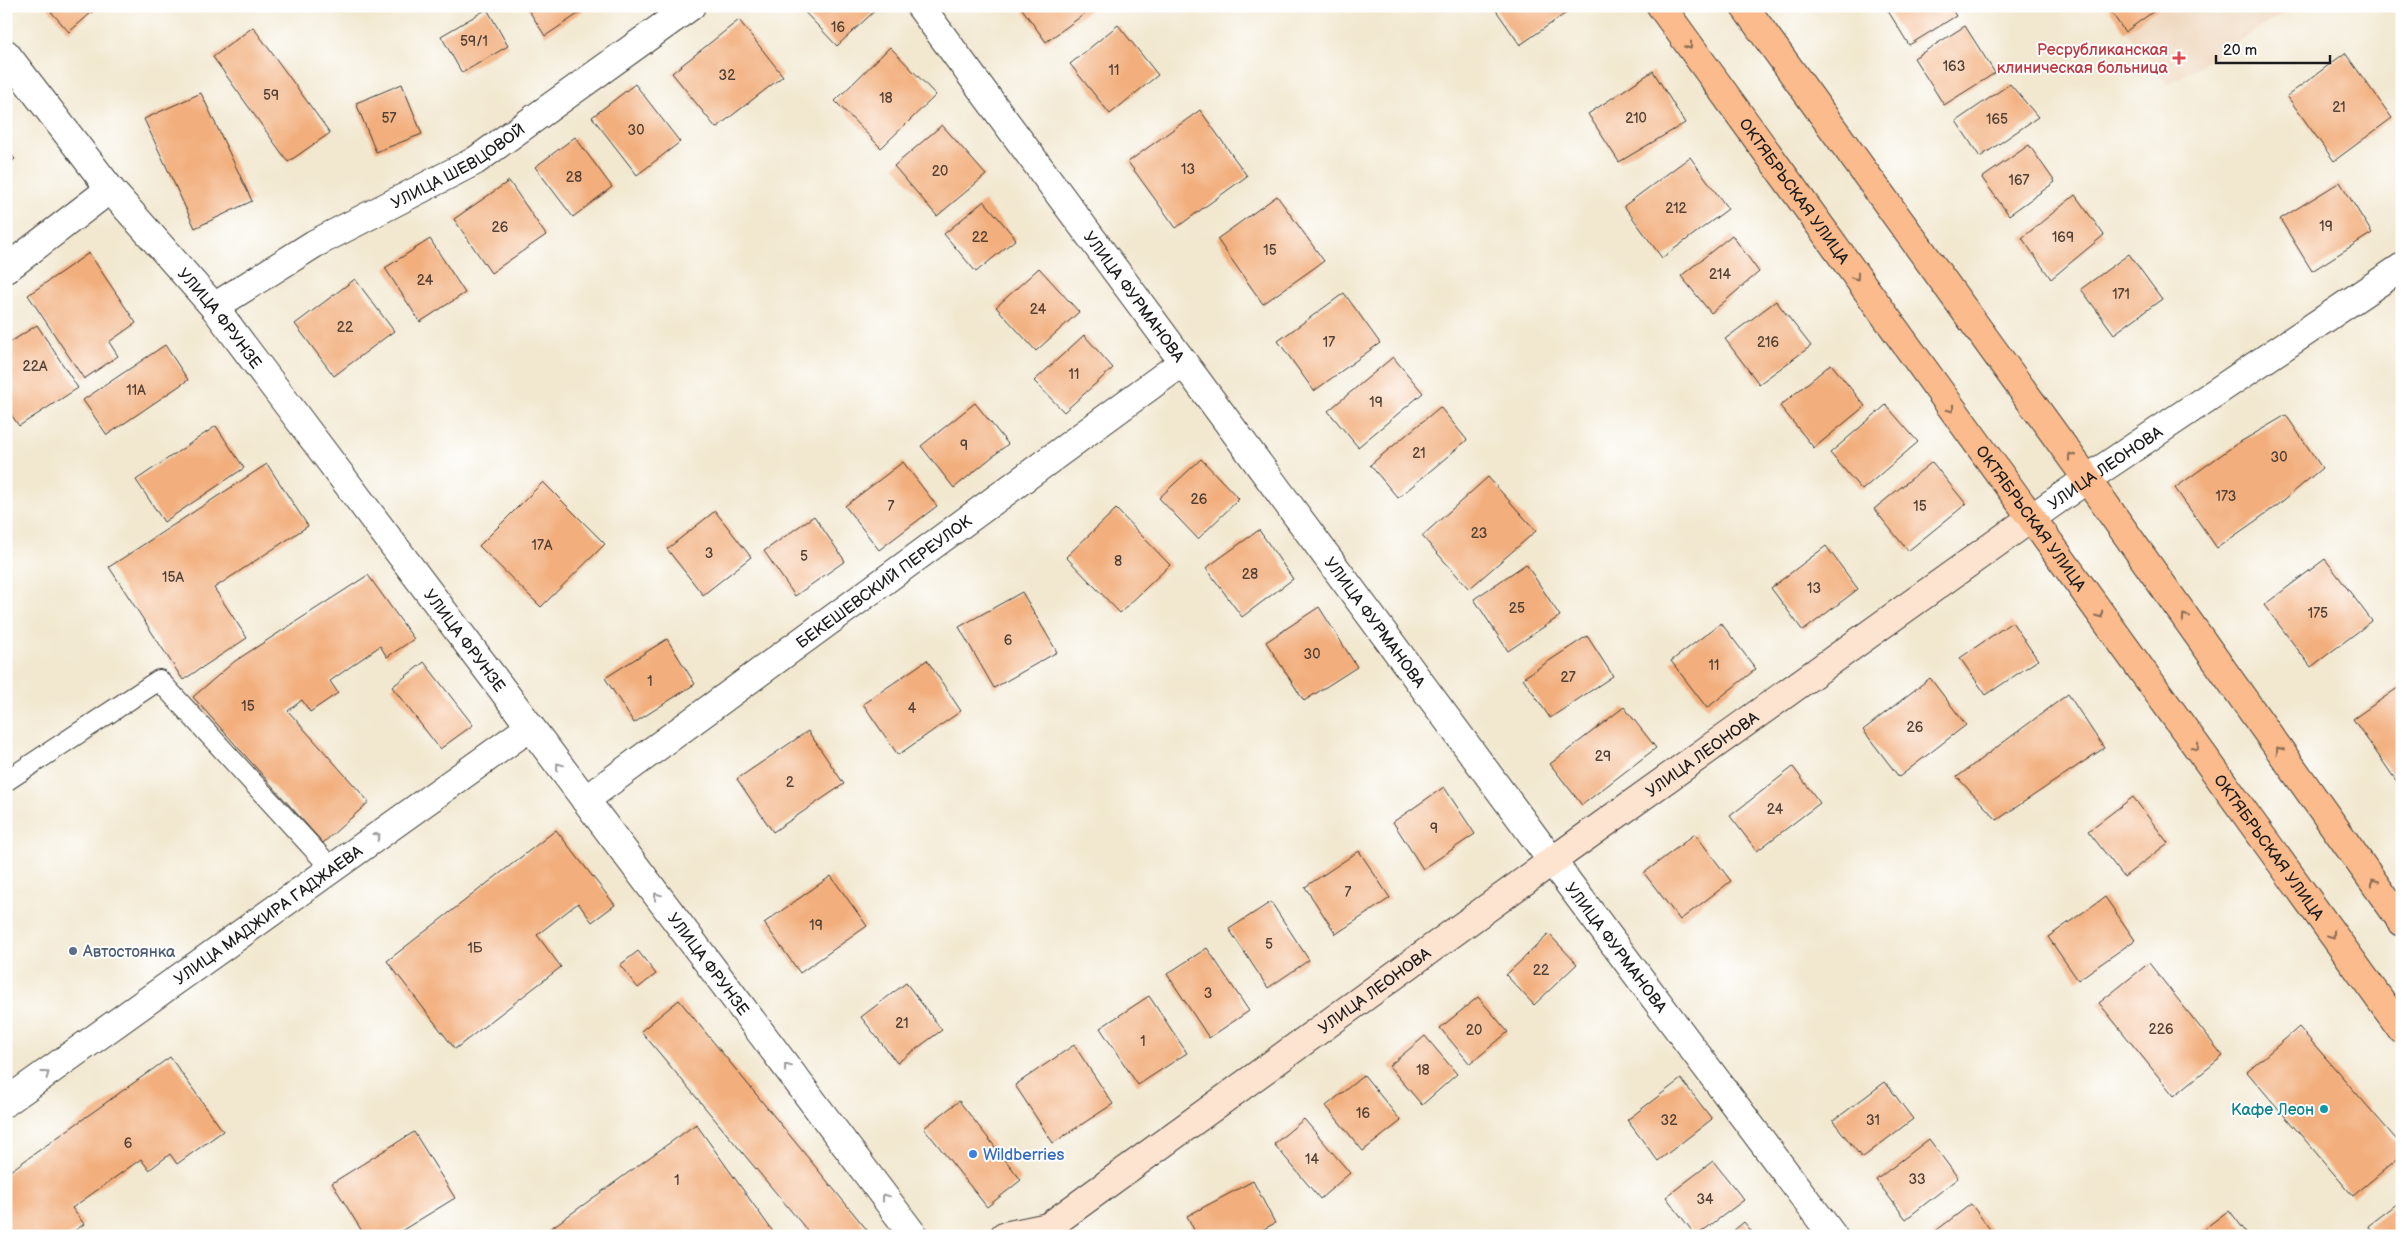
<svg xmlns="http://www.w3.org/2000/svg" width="2408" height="1242" font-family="'Balsamiq Sans',sans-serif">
<rect width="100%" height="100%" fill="#fff"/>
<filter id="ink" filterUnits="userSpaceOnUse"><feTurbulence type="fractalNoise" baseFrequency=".02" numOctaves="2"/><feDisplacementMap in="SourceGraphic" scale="10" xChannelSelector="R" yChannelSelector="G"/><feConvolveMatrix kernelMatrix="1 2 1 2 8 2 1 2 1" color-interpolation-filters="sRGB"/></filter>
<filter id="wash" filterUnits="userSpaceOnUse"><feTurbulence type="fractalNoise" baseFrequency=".0096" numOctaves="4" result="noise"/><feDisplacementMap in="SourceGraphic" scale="20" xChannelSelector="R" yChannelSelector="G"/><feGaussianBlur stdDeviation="1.12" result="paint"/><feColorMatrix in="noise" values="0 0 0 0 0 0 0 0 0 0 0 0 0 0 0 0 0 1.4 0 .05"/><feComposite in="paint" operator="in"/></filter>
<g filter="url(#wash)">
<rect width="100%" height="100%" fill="#f2e8d0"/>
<!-- built -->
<polygon fill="#eed6bb" points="2107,6 2295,6 2168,85"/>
<g id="blocks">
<!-- building -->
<g fill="#f2ae7b">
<polygon points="46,6 99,6 69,32"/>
<polygon points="526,6 590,6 545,36"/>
<polygon points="799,6 880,6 837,46"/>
<polygon points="1020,6 1093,6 1094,7 1046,42"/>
<polygon points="1493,6 1566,6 1569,11 1520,45"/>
<polygon points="1885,6 1950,6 1956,16 1909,45"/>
<polygon points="2107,6 2161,6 2125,32"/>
<polygon points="487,9 508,46 462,73 441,36"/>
<polygon points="739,20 783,76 716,128 672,73"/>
<polygon points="1118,25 1158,75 1110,114 1070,64"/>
<polygon points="1965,26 1995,73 1944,105 1914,58"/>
<polygon points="253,27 330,133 288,162 213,57"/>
<polygon points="890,47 936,95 881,148 835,101"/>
<polygon points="2345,53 2392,118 2334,161 2287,96"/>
<polygon points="1653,71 1685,123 1619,162 1588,114"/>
<polygon points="402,84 422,134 376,152 356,103"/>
<polygon points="635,84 680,142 637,175 592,117"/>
<polygon points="2010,84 2038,117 1980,157 1956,121"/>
<polygon points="201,93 252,201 195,228 144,119"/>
<polygon points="1200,110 1247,176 1176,228 1128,162"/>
<polygon points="942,125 986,175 937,216 894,166"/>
<polygon points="575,137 612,187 573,217 535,167"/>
<polygon points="2029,145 2055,182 2009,215 1982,178"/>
<polygon points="6,148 15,159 6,166"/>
<polygon points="1690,157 1728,209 1662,258 1624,206"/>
<polygon points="509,181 546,235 491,273 454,219"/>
<polygon points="2340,182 2372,233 2312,271 2280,219"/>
<polygon points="2075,195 2104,235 2051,279 2022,238"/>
<polygon points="1277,196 1324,261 1263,304 1217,239"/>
<polygon points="984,201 1016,239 976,272 944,234"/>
<polygon points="1732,235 1759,272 1711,313 1681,276"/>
<polygon points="430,239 465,293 420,322 385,268"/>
<polygon points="89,253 136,323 109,342 118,356 84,379 28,295"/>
<polygon points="2129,254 2162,299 2114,334 2081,289"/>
<polygon points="1039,268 1079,312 1036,351 996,307"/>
<polygon points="355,279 394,331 334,376 295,324"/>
<polygon points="1344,293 1380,343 1314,391 1278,341"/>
<polygon points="1776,301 1811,346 1759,384 1725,339"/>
<polygon points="37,325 78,388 19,426 6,407 6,345"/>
<polygon points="1084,335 1113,368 1064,412 1034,381"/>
<polygon points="165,345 188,380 107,435 83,400"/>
<polygon points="1393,357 1423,393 1358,447 1328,411"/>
<polygon points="1831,364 1865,406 1814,448 1780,406"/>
<polygon points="975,403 1008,444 954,488 921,446"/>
<polygon points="1886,405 1918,442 1862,490 1830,453"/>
<polygon points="1440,407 1467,440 1398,498 1370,465"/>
<polygon points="2286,415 2322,468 2278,505 2217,548 2175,488 2235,445"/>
<polygon points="216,426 244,468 164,522 136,480"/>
<polygon points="1201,459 1239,499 1198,539 1159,498"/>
<polygon points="903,462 937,506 879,550 845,506"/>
<polygon points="1932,462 1966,504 1908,551 1874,509"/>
<polygon points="267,464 308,526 214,588 247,638 183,680 109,567"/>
<polygon points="1488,477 1536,531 1469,589 1422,536"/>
<polygon points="543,482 605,544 541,607 479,546"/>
<polygon points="1116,509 1170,565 1120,613 1066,557"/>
<polygon points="715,511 751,557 703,595 667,549"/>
<polygon points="814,516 845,561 795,596 764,551"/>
<polygon points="1259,530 1293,579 1242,617 1206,568"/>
<polygon points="1826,546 1858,589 1803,631 1771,588"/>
<polygon points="2325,559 2372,621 2311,667 2264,605"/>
<polygon points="1526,564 1560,616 1508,651 1474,599"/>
<polygon points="368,575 414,639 387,657 380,646 330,681 338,693 310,712 302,700 288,711 369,802 323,843 193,697 235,661"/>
<polygon points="1022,592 1057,652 994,688 959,627"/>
<polygon points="1319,607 1357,667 1304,701 1266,642"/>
<polygon points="2012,622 2038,660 1986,695 1960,658"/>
<polygon points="1721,623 1756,669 1707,708 1671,661"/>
<polygon points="1587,636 1613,676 1550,718 1523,678"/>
<polygon points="667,639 695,684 634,723 605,678"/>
<polygon points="927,660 961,711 898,755 863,704"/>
<polygon points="424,662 473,725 440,749 392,687"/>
<polygon points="1930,678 1966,725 1899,777 1863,730"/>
<polygon points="2402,685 2402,789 2353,719"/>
<polygon points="2068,694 2104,748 1997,820 1957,777"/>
<polygon points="1624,707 1656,748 1582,805 1550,764"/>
<polygon points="808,731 844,784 773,832 737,779"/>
<polygon points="1793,767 1820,803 1757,851 1730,816"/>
<polygon points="1444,787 1475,834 1423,869 1393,822"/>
<polygon points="2133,797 2168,843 2124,877 2088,831"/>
<polygon points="556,830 615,905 592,922 578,903 537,935 561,967 455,1049 387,961"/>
<polygon points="1695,834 1731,881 1680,920 1644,873"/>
<polygon points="1359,851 1390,898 1336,934 1305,887"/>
<polygon points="831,876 867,926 800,973 764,923"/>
<polygon points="2105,897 2135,940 2078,980 2048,937"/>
<polygon points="1271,902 1309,960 1268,988 1229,929"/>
<polygon points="1549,934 1577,964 1534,1005 1506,975"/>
<polygon points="1207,948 1249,1011 1209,1038 1167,974"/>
<polygon points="638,951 656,974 638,988 620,965"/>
<polygon points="2149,963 2223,1056 2174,1096 2099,1003"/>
<polygon points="906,983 942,1030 897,1063 861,1017"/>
<polygon points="1149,996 1187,1053 1138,1085 1100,1028"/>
<polygon points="1478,997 1508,1032 1470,1064 1440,1028"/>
<polygon points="679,1000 872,1236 812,1236 641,1031"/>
<polygon points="2299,1027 2402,1146 2402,1155 2353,1196 2247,1072"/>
<polygon points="1425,1036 1457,1074 1422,1105 1389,1066"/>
<polygon points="1074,1045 1113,1104 1053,1143 1015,1085"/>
<polygon points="170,1057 223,1131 177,1164 170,1154 149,1170 141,1159 72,1208 84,1224 68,1236 6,1236 6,1174"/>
<polygon points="1364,1075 1401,1121 1363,1151 1326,1106"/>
<polygon points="1681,1079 1712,1119 1658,1161 1627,1120"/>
<polygon points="1885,1082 1913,1119 1862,1158 1833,1121"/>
<polygon points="959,1101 1021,1180 987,1207 924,1128"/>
<polygon points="1304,1119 1350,1173 1320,1199 1274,1144"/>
<polygon points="696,1124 776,1236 540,1236"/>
<polygon points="414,1132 455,1198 393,1236 365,1236 332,1183"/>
<polygon points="1929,1139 1958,1178 1906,1219 1876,1180"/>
<polygon points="1713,1161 1744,1200 1696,1236 1666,1197"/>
<polygon points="1253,1181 1275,1223 1251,1236 1197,1236 1187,1216"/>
<polygon points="2402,1200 2402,1236 2375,1236 2368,1226"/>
<polygon points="1971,1204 1995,1236 1929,1236"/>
<polygon points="2229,1210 2249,1236 2195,1236"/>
<polygon points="1744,1222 1755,1236 1727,1236"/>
</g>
</g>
</g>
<g filter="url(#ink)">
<use href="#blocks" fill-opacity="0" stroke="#3c3b37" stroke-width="1"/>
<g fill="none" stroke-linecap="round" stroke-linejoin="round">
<!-- lane casing -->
<g stroke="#3c3b37" stroke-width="22">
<polyline id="lane" points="6,781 159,680 332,869"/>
</g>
<!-- street casing -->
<g stroke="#3c3b37" stroke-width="30">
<g id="street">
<path id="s1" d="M920,6l632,855 281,375"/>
<path id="s2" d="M6,54l104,135 104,118 700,929"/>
<polyline points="6,269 110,189"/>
<path id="s3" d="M214,307l100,-63 161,-83 216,-155"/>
<path id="s4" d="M2030,519l57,-40 315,-212"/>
<path id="s5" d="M585,800l598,-438"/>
<path id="s6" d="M6,1102l524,-375"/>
</g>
</g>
<!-- secondary casing -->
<g stroke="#3c3b37" stroke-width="30">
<g id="secondary">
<path id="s7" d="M1004,1236l44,-9 504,-366 478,-342"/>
</g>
</g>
<!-- primary casing -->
<g stroke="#3c3b37" stroke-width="30">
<g id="primary">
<path id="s8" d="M1661,6l741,1024"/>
<polyline points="1744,6 2087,479 2402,922"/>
</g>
</g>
<!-- lane -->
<use href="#lane" stroke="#fff" stroke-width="20"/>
<!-- street -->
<use href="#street" stroke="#fff" stroke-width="28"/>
<!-- secondary -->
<use href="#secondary" stroke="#fde4d1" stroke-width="28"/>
<!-- primary -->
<use href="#primary" stroke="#fbbb8c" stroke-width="28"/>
</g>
<!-- one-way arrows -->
<defs><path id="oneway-chevron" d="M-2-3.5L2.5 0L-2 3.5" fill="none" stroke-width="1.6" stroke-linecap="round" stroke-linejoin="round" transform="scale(1.25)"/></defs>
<g stroke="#8c6c54">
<use href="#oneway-chevron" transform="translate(1689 46) rotate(54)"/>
<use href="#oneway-chevron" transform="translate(1856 277) rotate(54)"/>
<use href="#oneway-chevron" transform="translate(1951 409) rotate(54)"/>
<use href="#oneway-chevron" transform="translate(2071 456) rotate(-126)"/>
<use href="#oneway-chevron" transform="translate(2100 615) rotate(54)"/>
<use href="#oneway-chevron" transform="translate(2185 617) rotate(-125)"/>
<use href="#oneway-chevron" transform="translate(2196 747) rotate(54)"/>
<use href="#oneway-chevron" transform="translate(2279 750) rotate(-125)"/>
<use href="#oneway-chevron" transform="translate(2374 882) rotate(-125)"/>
<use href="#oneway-chevron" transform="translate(2332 935) rotate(54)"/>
</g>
<g stroke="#999">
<use href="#oneway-chevron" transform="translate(559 766) rotate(-127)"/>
<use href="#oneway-chevron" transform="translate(377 836) rotate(-36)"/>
<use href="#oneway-chevron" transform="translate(657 896) rotate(-127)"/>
<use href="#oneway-chevron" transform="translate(787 1067) rotate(-127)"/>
<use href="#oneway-chevron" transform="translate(46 1074) rotate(-36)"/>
<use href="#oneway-chevron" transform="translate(885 1197) rotate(-127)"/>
</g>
</g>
<!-- markers -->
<path fill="#e0444e" stroke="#fff" stroke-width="2" d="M2176.5 50.5h5v5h5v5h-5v5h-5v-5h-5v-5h5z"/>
<circle fill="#5c6f8a" stroke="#fff" stroke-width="2" cx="73" cy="951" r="5"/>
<circle fill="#0f9aa8" stroke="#fff" stroke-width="2" cx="2324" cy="1109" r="5"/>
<circle fill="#3f7fe0" stroke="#fff" stroke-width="2" cx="973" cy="1154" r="5"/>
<g text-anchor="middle" stroke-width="4" stroke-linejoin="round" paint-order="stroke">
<!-- number labels -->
<g font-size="14" fill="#524034">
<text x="838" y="32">16</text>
<text x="474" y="46">59/1</text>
<text x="1954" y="71">163</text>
<text x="1114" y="75">11</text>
<text x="727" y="80">32</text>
<text x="271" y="100">59</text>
<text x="886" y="103">18</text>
<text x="2339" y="112">21</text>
<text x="389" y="123">57</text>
<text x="1636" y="123">210</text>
<text x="1997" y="124">165</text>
<text x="636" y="135">30</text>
<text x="1188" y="174">13</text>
<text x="940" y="176">20</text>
<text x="574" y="182">28</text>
<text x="2019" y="185">167</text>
<text x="1676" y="213">212</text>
<text x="2326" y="231">19</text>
<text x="500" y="232">26</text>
<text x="980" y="242">22</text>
<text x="2063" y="242">169</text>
<text x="1270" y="255">15</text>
<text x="1720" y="279">214</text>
<text x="425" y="285">24</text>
<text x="2121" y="299">171</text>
<text x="1038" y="314">24</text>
<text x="345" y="332">22</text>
<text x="1329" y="347">17</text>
<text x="1768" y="347">216</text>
<text x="35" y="371">22А</text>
<text x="1074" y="379">11</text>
<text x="136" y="395">11А</text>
<text x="1376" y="407">19</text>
<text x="964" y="450">9</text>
<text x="1419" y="458">21</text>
<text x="2279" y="462">30</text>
<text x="2226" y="501">173</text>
<text x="1199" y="504">26</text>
<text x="891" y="511">7</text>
<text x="1920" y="511">15</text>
<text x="1479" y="538">23</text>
<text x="542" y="550">17А</text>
<text x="709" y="558">3</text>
<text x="804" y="561">5</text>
<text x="1118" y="566">8</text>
<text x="1250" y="579">28</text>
<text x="173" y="582">15А</text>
<text x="1814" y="593">13</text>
<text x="1517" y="613">25</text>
<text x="2318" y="618">175</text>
<text x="1008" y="645">6</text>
<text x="1312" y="659">30</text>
<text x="1714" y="670">11</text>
<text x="1568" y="682">27</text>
<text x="650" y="686">1</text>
<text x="248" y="711">15</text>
<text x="912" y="713">4</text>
<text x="1915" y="732">26</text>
<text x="1603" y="761">29</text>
<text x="790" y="787">2</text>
<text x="1775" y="814">24</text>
<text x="1434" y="833">9</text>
<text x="1348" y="897">7</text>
<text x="816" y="930">19</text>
<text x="1269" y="949">5</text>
<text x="475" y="953">1Б</text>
<text x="1541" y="975">22</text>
<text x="1208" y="998">3</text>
<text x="902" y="1028">21</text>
<text x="2161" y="1034">226</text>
<text x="1474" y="1035">20</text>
<text x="1143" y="1046">1</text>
<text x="1423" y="1075">18</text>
<text x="1363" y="1118">16</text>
<text x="1669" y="1125">32</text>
<text x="1873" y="1125">31</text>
<text x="128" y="1148">6</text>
<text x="1312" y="1164">14</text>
<text x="1917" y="1184">33</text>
<text x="677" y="1185">1</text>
<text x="1705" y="1204">34</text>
</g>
<!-- health labels -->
<g font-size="16" fill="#be3a42" stroke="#fff" text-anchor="end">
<text x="2168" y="55">Ресрубликанская<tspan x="2168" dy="18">клиническая больница</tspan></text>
</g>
<!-- street labels -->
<g font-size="16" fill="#1c1c1c" stroke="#fff">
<text dy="6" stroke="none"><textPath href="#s3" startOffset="282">УЛИЦА ШЕВЦОВОЙ</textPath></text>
<text dy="6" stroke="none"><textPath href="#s8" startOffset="228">ОКТЯБРЬСКАЯ УЛИЦА</textPath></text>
<text dy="6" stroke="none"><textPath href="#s1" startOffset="361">УЛИЦА ФУРМАНОВА</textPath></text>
<text dy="6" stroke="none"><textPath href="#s2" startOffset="340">УЛИЦА ФРУНЗЕ</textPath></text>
<text dy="6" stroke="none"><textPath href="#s4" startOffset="91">УЛИЦА ЛЕОНОВА</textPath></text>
<text dy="6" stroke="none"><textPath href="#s8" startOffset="632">ОКТЯБРЬСКАЯ УЛИЦА</textPath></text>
<text dy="6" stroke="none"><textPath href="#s5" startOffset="370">БЕКЕШЕВСКИЙ ПЕРЕУЛОК</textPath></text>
<text dy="6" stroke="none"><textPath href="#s1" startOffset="766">УЛИЦА ФУРМАНОВА</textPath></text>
<text dy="6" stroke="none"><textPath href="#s2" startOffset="745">УЛИЦА ФРУНЗЕ</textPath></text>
<text dy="6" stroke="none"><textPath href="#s7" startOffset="852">УЛИЦА ЛЕОНОВА</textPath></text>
<text dy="6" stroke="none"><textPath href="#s8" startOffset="1038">ОКТЯБРЬСКАЯ УЛИЦА</textPath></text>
<text dy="6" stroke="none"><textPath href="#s6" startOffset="322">УЛИЦА МАДЖИРА ГАДЖАЕВА</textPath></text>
<text dy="6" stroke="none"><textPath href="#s1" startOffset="1171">УЛИЦА ФУРМАНОВА</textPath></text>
<text dy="6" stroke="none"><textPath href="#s2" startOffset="1150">УЛИЦА ФРУНЗЕ</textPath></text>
<text dy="6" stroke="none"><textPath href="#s7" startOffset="448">УЛИЦА ЛЕОНОВА</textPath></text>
</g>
<!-- service labels -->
<g font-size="16" fill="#4e5e75" stroke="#fff" text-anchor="start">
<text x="83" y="957">Автостоянка</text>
</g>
<!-- culture labels -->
<g font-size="16" fill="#0d838f" stroke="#fff" text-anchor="end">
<text x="2314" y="1115">Кафе Леон</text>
</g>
<!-- shop labels -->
<g font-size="16" fill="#366cbe" stroke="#fff" text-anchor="start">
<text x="983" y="1160">Wildberries</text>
</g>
</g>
<!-- margin -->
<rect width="2408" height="1242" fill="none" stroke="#fff" stroke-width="25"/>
<!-- scale -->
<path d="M2216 55v8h114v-8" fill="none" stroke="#1c1c1c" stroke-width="2.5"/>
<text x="2223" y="55" font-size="15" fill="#1c1c1c" stroke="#ffffff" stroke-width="4" paint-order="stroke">20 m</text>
</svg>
